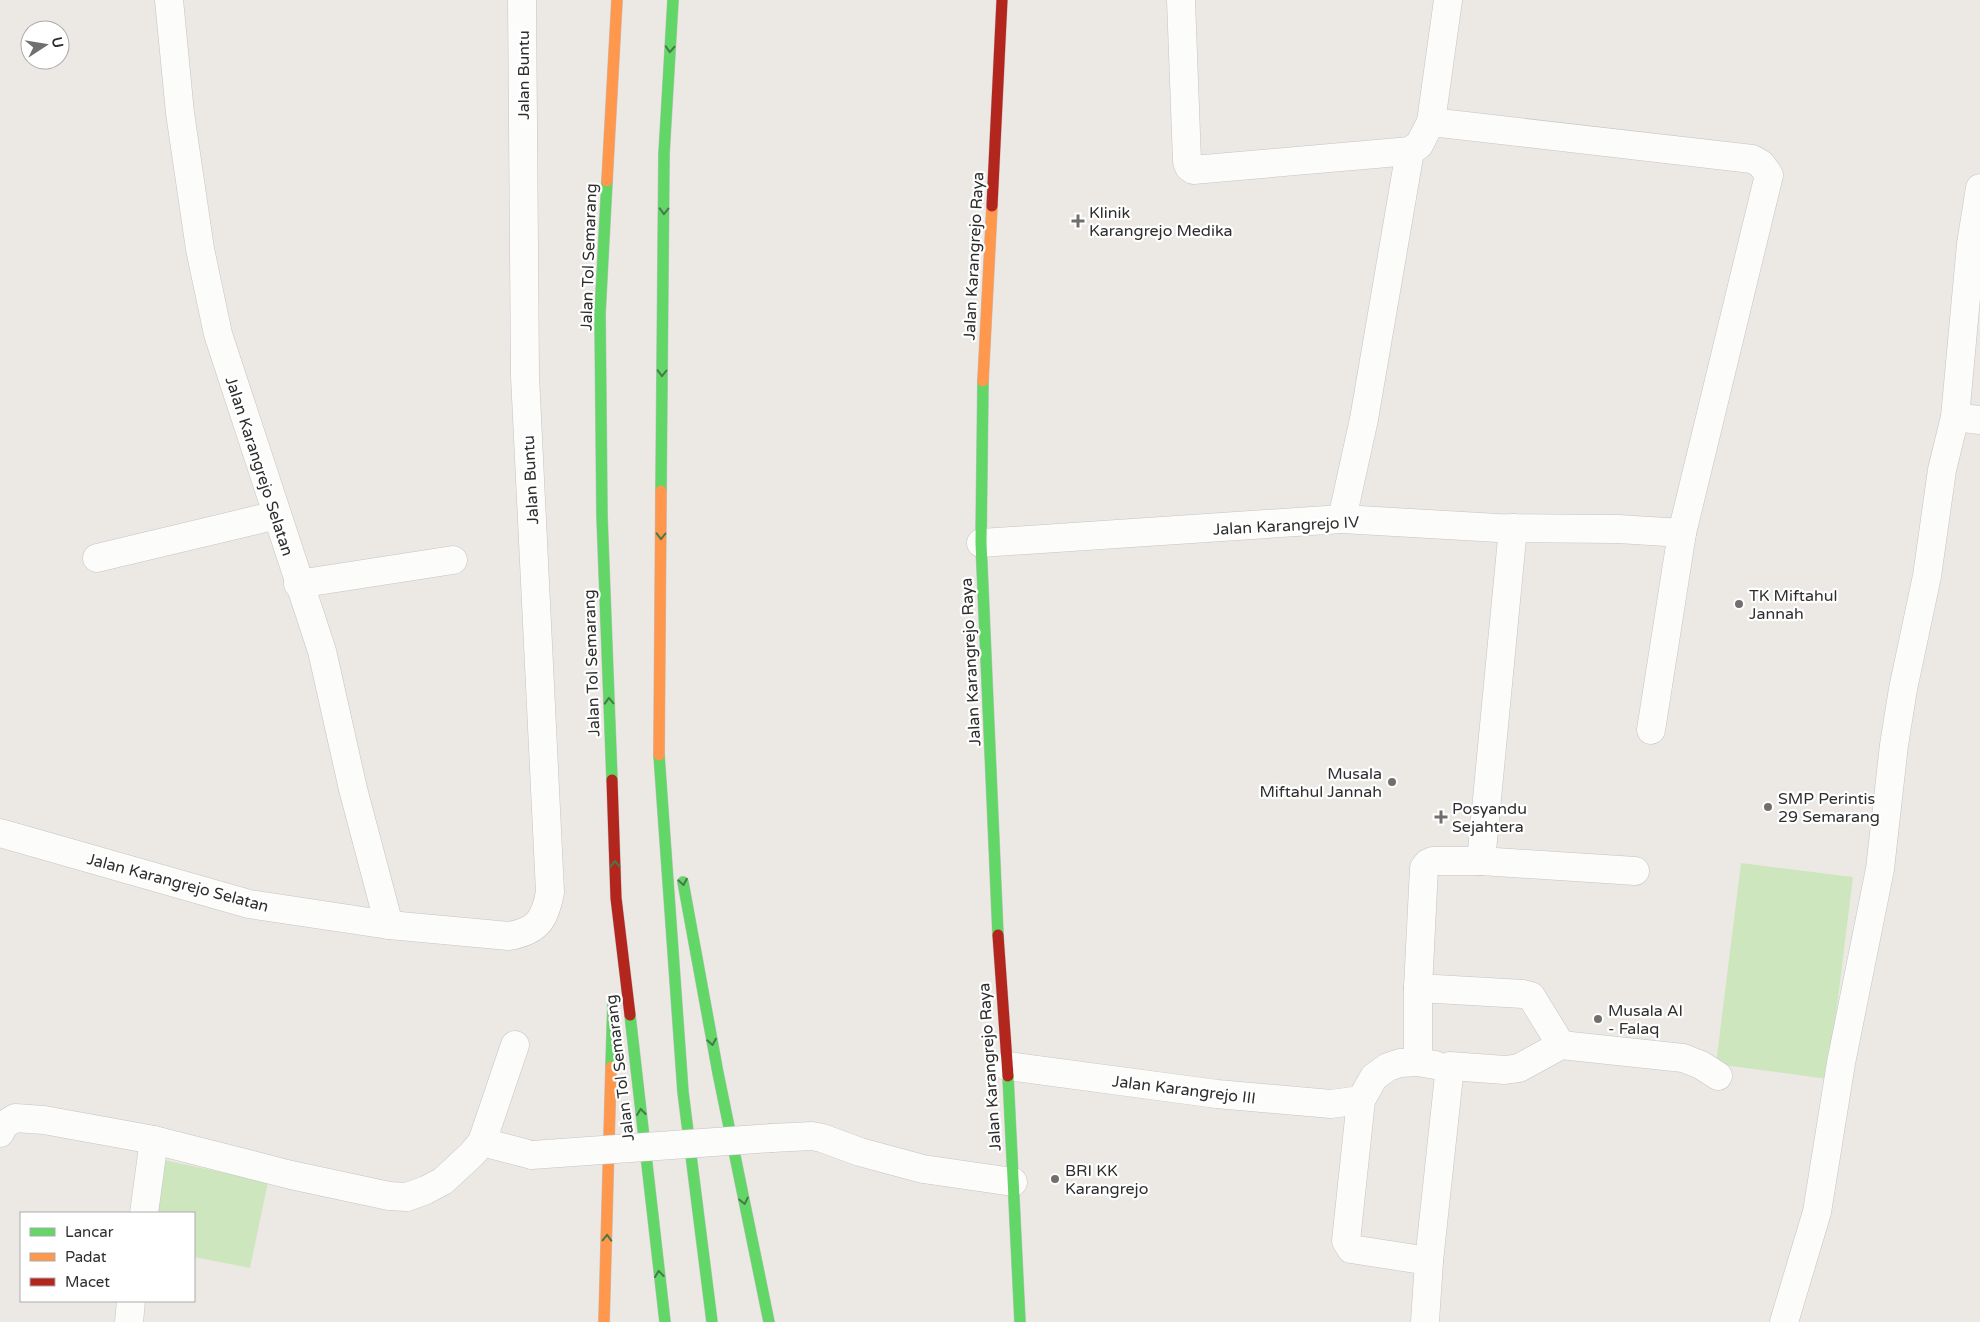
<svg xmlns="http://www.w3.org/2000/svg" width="1980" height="1322" font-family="'Varela Round',sans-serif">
<rect width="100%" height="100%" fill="#ece8e4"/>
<!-- green -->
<g fill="#cee6be">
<polygon points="1741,863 1853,877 1828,1079 1716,1064"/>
<polygon points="164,1160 268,1182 250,1268 194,1257 194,1213 153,1213"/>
</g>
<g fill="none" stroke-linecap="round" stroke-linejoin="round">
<!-- street casing -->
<g stroke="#c5c4c5" stroke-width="29">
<g id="street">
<path d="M169,0l11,113 20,136 18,85 104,317 31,138 36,136 120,11c29,-5 36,-17 41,-44l-25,-516 -3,-376"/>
<polyline points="1181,0 1187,161 1189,167 1193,170 1410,151"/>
<polyline points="1431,122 1752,159 1761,164 1769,175 1682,533 1651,730"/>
<polyline points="1955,417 1980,420"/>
<polyline points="1342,519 1364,419 1410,151 1419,145 1431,122 1448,0"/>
<polyline points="981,543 1342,519 1498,528 1618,529 1682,533"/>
<polyline points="97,558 277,515"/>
<polyline points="298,584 453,560"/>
<polyline points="0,833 249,904 389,925"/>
<polyline points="1481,861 1513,528"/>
<polyline points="1418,988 1523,994 1531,996 1561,1045"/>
<polyline points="1418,1062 1418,988 1424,868 1428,863 1433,861 1481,861 1635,871"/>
<polyline points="1007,1066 1217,1094 1331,1104 1361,1100"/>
<polyline points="0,1133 4,1125 15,1118 44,1120 154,1140 291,1175 389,1196 407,1197 426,1190 443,1181 472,1154 482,1142 515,1045"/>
<polyline points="772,1138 812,1136 822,1138 860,1152 923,1169 1013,1182"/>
<polyline points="482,1142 532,1155"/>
<polyline points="144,1213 154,1140"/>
<polyline points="1429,1261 1450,1066 1505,1070 1519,1068 1561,1045 1683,1058 1701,1065 1718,1076"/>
<polyline points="129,1322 131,1301"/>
<polyline points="1425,1322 1429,1261 1351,1249 1346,1241 1361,1100 1374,1077 1388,1067 1400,1063 1418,1062 1435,1065"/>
<polyline points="1784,1322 1817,1212 1841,1063 1880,869 1894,745 1903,689 1927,576 1942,470 1955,417 1971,244 1980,188"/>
</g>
</g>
<!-- fast casing -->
<g stroke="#c5c4c5" stroke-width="12">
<g id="fast">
<polyline points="607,181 600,314 602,516 612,780"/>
<polyline points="983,381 981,543 998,935"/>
<polyline points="661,491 664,154 673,0"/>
<polyline points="659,755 683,1092 712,1322"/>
<polyline points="683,882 718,1073 769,1322"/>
<polyline points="630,1015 665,1322"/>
<polyline points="611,1067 613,1001"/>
<polyline points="1008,1076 1020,1322"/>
</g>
</g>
<!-- slow casing -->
<g stroke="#c5c4c5" stroke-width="12">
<g id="slow">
<polyline points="607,181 617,0"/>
<polyline points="983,381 992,206"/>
<polyline points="659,755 661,491"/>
<polyline points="604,1322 611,1067"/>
</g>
</g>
<!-- jam casing -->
<g stroke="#c5c4c5" stroke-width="12">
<g id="jam">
<polyline points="992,206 1002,0"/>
<polyline points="612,780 616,898 630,1015"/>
<polyline points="998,935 1008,1076"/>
</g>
</g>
<!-- street -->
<use href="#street" stroke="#fcfcfb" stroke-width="28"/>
<!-- fast -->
<use href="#fast" stroke="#63d668" stroke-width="11"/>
<!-- slow -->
<use href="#slow" stroke="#ff974d" stroke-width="11"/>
<!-- jam -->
<use href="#jam" stroke="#b3261e" stroke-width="11"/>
<!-- street-bridge casing -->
<g stroke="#c5c4c5" stroke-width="29" stroke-linecap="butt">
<polyline id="street-bridge" points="532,1155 772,1138"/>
</g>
<!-- street-bridge -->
<use href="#street-bridge" stroke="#fcfcfb" stroke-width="28"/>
</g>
<!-- one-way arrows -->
<defs><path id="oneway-chevron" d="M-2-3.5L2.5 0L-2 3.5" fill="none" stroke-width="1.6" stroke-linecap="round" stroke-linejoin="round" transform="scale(1.25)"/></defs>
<g stroke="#467a48">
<use href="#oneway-chevron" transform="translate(670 49) rotate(93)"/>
<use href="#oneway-chevron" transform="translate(664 211) rotate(91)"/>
<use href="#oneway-chevron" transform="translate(662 373) rotate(91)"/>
<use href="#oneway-chevron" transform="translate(661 536) rotate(91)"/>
<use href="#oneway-chevron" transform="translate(609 701) rotate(-92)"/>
<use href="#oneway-chevron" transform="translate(615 864) rotate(-92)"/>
<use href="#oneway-chevron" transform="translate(683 882) rotate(80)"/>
<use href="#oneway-chevron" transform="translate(712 1042) rotate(80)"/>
<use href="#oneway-chevron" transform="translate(641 1112) rotate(-97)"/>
<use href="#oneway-chevron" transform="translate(744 1201) rotate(78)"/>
<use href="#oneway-chevron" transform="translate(607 1238) rotate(-88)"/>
<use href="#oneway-chevron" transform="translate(659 1274) rotate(-97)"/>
</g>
<!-- markers -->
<g fill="#706f6e" stroke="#fff" stroke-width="2">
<path d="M1075.5 213.5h5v5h5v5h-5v5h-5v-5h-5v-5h5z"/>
<circle cx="1739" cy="604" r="5"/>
<circle cx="1392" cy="782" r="5"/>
<circle cx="1768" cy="807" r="5"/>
<path d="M1438.5 809.5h5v5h5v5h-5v5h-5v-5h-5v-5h5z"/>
<circle cx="1598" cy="1019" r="5"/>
<circle cx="1055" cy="1179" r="5"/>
</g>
<g text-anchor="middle" stroke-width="4.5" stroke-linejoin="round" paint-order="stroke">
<!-- street labels -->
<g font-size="16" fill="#2e2e2e" stroke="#fff">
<text transform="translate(523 75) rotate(-90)" y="6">Jalan Buntu</text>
<text transform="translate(973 256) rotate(-87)" y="6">Jalan Karangrejo Raya</text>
<text transform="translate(588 257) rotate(-88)" y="6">Jalan Tol Semarang</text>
<text transform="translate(260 466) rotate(72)" y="6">Jalan Karangrejo Selatan</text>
<text transform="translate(530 480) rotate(-93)" y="6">Jalan Buntu</text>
<text transform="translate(1286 525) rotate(-3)" y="6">Jalan Karangrejo IV</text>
<text transform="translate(970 662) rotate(-93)" y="6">Jalan Karangrejo Raya</text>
<text transform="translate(591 663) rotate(-92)" y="6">Jalan Tol Semarang</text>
<text transform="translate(178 882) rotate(15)" y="6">Jalan Karangrejo Selatan</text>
<text transform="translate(989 1067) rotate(-94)" y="6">Jalan Karangrejo Raya</text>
<text transform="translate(619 1068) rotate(-97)" y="6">Jalan Tol Semarang</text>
<text transform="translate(1184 1089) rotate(7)" y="6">Jalan Karangrejo III</text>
</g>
<!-- poi labels -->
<g font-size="16" fill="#2e2e2e" stroke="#fff" text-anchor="start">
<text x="1089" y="218">Klinik<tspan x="1089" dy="18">Karangrejo Medika</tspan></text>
<text x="1749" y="601">TK Miftahul<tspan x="1749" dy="18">Jannah</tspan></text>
<text x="1382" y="779" text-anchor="end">Musala<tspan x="1382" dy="18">Miftahul Jannah</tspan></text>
<text x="1778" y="804">SMP Perintis<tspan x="1778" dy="18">29 Semarang</tspan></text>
<text x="1452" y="814">Posyandu<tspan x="1452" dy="18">Sejahtera</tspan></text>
<text x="1608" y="1016">Musala Al<tspan x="1608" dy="18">- Falaq</tspan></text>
<text x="1065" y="1176">BRI KK<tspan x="1065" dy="18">Karangrejo</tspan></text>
</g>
</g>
<!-- legend -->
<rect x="20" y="1212" width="175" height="90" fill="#ffffff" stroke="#ababab"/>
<rect x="30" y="1228" width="25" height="8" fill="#63d668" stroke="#ababab"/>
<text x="65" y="1237" font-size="15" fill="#2e2e2e">Lancar</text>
<rect x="30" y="1253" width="25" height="8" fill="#ff974d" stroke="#ababab"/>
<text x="65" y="1262" font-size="15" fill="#2e2e2e">Padat</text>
<rect x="30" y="1278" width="25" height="8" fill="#b3261e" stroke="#ababab"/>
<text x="65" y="1287" font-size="15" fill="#2e2e2e">Macet</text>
<!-- north arrow -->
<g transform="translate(45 45) rotate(78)"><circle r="24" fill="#ffffff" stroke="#ababab"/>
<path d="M0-4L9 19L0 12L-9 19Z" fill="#706f6e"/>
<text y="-8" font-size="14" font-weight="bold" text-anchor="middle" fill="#2e2e2e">U</text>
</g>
</svg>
